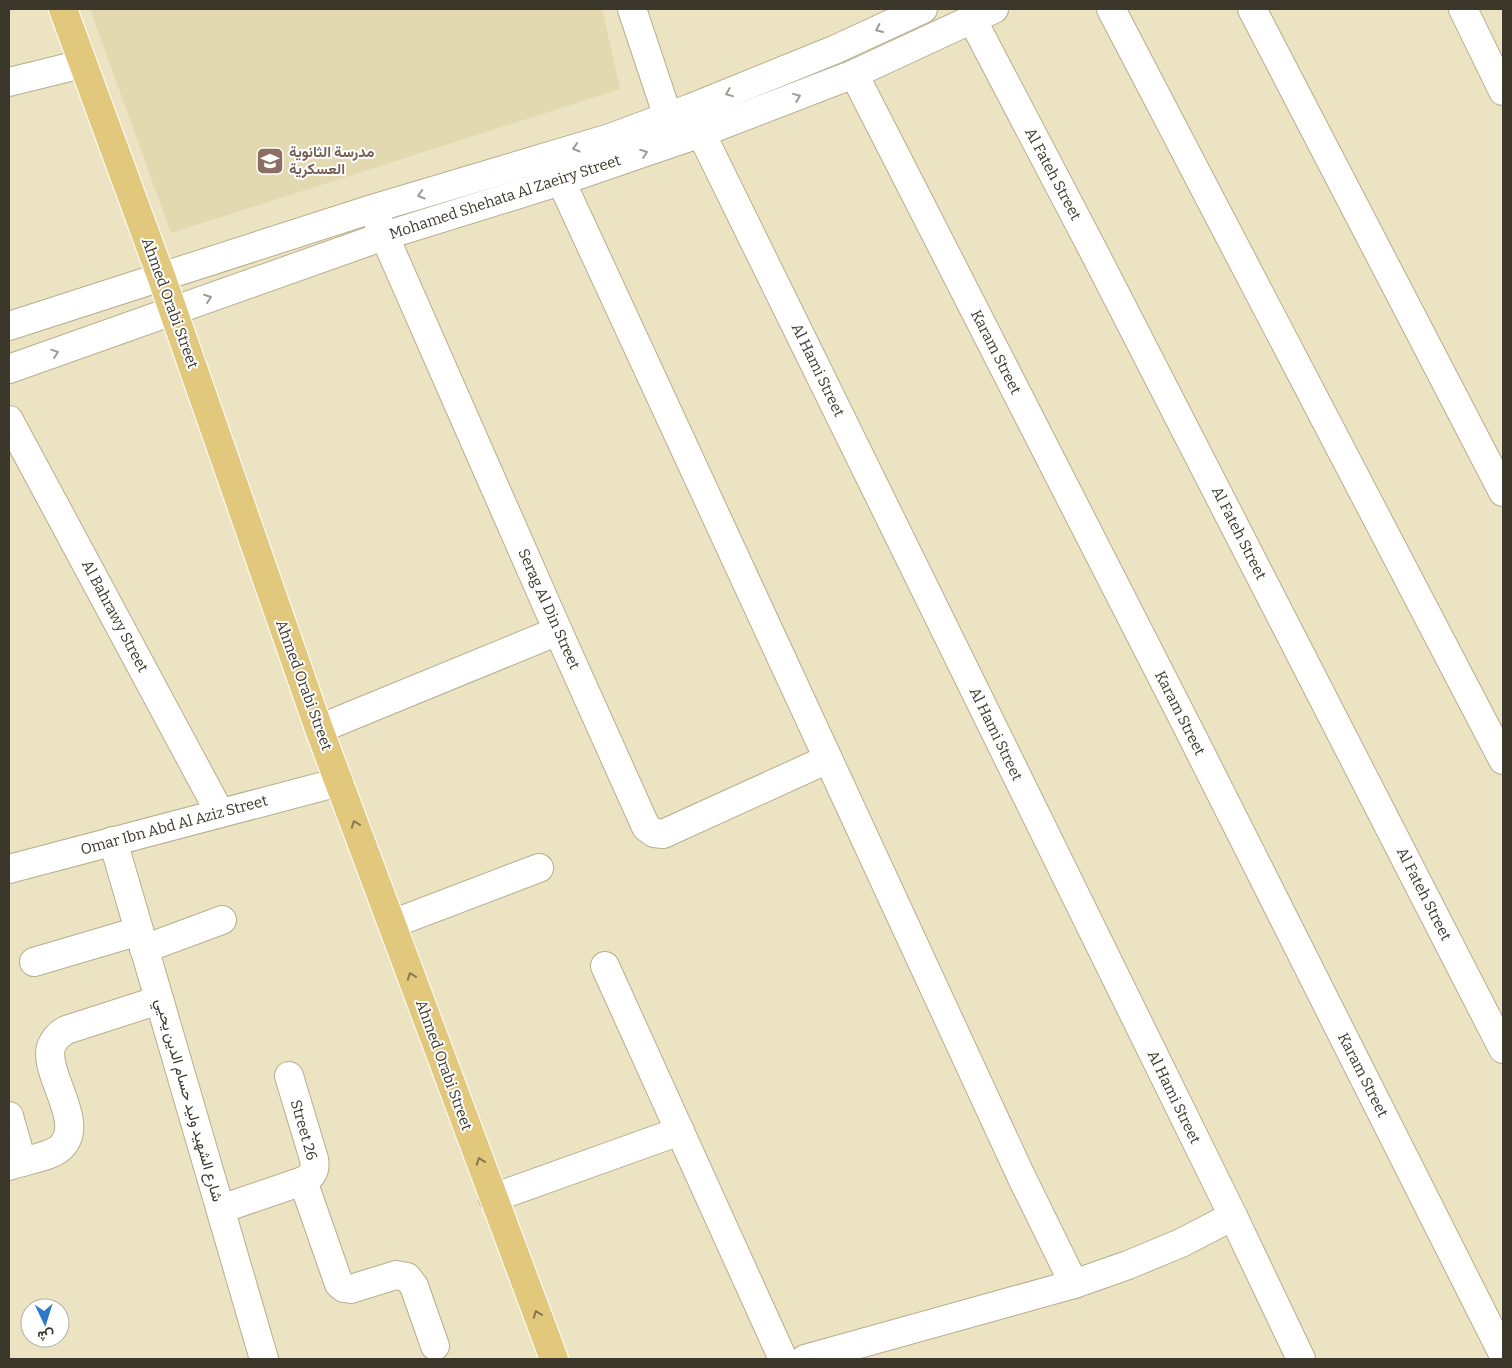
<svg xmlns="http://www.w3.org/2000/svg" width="1512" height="1368" font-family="Bitter,Vazirmatn,serif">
<rect width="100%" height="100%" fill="#ebe3c1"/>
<!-- built -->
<polygon fill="#e3d9b0" points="90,9 602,9 620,89 171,233"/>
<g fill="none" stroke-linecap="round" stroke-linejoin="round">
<!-- minor casing -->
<g stroke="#b6ae8d" stroke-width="30">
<g id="minor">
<polyline points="632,9 668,117"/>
<polyline points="1111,9 1503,760"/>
<polyline points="1252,9 1503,492"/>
<polyline points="1463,9 1503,91"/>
<polyline points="972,19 1093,250 1503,1049"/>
<polyline points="854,74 1190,732 1503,1354"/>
<polyline points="9,82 82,64"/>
<polyline points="691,108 701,133 1233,1216 1301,1359"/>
<polyline points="561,181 1021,1176 1074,1284"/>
<polyline points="377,219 558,631 646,827 654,833 663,834 828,759"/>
<polyline points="9,326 372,209 610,138 691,108 834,50 923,9"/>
<polyline points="9,369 384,236 561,181 701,133 854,74 994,9"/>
<polyline points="9,420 220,813"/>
<polyline points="319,729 558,631"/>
<polyline points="113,841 264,1359"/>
<polyline points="9,869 339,782"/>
<polyline points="392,924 539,868"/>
<polyline points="144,949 222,920"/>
<polyline points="34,962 139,931"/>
<polyline points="605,966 783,1359"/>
<polyline points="9,1116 22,1162"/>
<path d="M9,1166c13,-5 40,-9 50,-17 30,-24 -16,-74 -8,-102 3,-8 8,-13 15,-17l93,-30"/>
<polyline points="303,1181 339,1284 344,1288 351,1289 396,1275 407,1277 414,1286 435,1346"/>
<polyline points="493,1198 680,1131"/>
<path d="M221,1209l82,-28c10,-5 13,-11 11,-22l-25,-83"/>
<polyline points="805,1359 1074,1284 1128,1265 1181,1243 1233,1216"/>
</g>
</g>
<!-- major casing -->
<g stroke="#fff" stroke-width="30">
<polyline id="major" points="63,9 161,276 319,729 554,1359"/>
</g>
<!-- minor -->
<use href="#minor" stroke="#fff" stroke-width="28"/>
<!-- major -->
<use href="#major" stroke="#e2c87d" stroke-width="28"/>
</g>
<!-- one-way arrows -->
<defs><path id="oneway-chevron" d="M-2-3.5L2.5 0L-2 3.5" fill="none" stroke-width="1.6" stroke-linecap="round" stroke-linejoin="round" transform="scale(1.25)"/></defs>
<g stroke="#9d9b94">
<use href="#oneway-chevron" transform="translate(879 29) rotate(155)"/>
<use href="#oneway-chevron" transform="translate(729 93) rotate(158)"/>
<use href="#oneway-chevron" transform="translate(797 97) rotate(-22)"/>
<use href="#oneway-chevron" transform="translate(576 148) rotate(163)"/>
<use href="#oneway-chevron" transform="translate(644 153) rotate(-19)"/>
<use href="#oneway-chevron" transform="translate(421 195) rotate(164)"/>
<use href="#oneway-chevron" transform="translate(208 298) rotate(-20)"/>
<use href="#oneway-chevron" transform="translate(55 353) rotate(-19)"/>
</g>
<g stroke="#86784f">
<use href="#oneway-chevron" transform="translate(355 824) rotate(-110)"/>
<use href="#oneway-chevron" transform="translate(411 976) rotate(-110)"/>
<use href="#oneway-chevron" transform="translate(480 1161) rotate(-110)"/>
<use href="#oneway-chevron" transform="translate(537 1314) rotate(-110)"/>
</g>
<!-- icons -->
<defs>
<g id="school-square" transform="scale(1.4375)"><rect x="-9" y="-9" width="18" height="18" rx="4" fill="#8d6e63" stroke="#fff"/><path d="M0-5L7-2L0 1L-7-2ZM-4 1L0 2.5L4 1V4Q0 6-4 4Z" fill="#fff"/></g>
</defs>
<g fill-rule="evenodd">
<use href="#school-square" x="270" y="161"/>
</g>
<g text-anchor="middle" stroke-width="4" stroke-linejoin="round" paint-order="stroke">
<!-- education labels -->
<g font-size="15" font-weight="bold" fill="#785e54" stroke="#fff" text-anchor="start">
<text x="289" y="157">مدرسة الثانوية<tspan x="289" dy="17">العسكرية</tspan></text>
</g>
<!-- street labels -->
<g font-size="15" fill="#3b372a" stroke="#fff">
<text transform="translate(1053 174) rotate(62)" y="5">Al Fateh Street</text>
<text transform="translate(505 197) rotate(-18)" y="5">Mohamed Shehata Al Zaeiry Street</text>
<text transform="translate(170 303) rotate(70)" y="5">Ahmed Orabi Street</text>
<text transform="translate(996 352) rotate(63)" y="5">Karam Street</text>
<text transform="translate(818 370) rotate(64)" y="5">Al Hami Street</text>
<text transform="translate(1239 533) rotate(63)" y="5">Al Fateh Street</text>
<text transform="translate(549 609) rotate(66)" y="5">Serag Al Din Street</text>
<text transform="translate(115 616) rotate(62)" y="5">Al Bahrawy Street</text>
<text transform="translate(304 685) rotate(70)" y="5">Ahmed Orabi Street</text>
<text transform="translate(1180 713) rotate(63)" y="5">Karam Street</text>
<text transform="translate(996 734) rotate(64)" y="5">Al Hami Street</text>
<text transform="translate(174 825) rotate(-15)" y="5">Omar Ibn Abd Al Aziz Street</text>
<text transform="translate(1424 894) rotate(63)" y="5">Al Fateh Street</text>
<text transform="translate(444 1065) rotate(70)" y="5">Ahmed Orabi Street</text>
<text transform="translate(1363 1075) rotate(63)" y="5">Karam Street</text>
<text transform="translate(1174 1097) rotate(64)" y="5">Al Hami Street</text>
<text transform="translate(189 1100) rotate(74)" y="5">شارع الشهيد وليد حسام الدين يحيي</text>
<text transform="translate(304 1130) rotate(74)" y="5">Street 26</text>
</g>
</g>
<!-- border -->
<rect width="1512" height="1368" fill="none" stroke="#3b372a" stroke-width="20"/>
<!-- north arrow -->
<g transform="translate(45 1323) rotate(176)"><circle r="24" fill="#ffffff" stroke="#b1afaa"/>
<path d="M0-4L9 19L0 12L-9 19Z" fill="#2c79c9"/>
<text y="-8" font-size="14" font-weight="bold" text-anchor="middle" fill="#3b372a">ش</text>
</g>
</svg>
